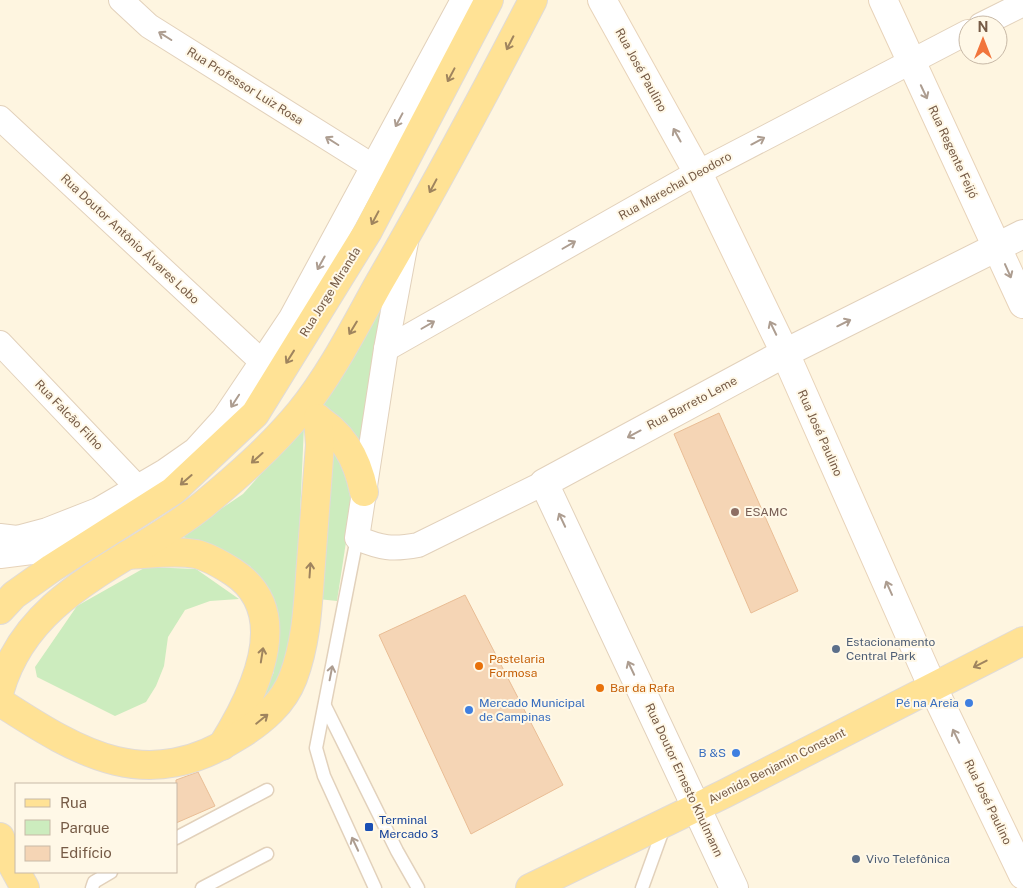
<svg xmlns="http://www.w3.org/2000/svg" width="1023" height="888" font-family="'Public Sans',sans-serif">
<rect width="100%" height="100%" fill="#fef5e0"/>
<!-- green -->
<g fill="#ccecbe">
<polygon points="384,293 337,601 318,599 318,407"/>
<polygon points="304,426 295,629 278,687 254,715 274,672 271,600 250,566 181,536 243,494"/>
<polygon points="146,567 196,569 239,599 210,601 185,610 168,637 164,666 156,686 146,702 115,716 37,677 35,667 77,606"/>
</g>
<!-- building -->
<g fill="#f5d5b5" stroke="#e9bd95">
<polygon points="719,413 798,591 751,613 674,434"/>
<polygon points="465,595 563,785 471,834 379,635"/>
<polygon points="198,772 215,806 176,823 176,780"/>
</g>
<g fill="none" stroke-linecap="round" stroke-linejoin="round">
<!-- service casing -->
<g stroke="#e2d1bb" stroke-width="15">
<g id="service">
<polyline points="357,538 316,748 324,776 375,888"/>
<polyline points="325,706 397,851 418,888"/>
<polyline points="176,838 267,790"/>
<polyline points="92,888 94,882 111,872"/>
<polyline points="202,888 267,854"/>
<polyline points="642,888 664,827"/>
</g>
</g>
<!-- minor casing -->
<g stroke="#e2d1bb" stroke-width="26">
<g id="minor">
<polyline points="121,0 149,26 374,167"/>
<polyline points="981,25 1023,4"/>
<polyline points="0,118 261,361"/>
<path d="M406,242l-20,107 -29,189c24,10 35,12 61,7l126,-62"/>
<polyline points="0,343 138,488"/>
<polyline points="386,349 684,180 968,32"/>
<polyline points="0,536 17,538 47,530 98,510 165,471 195,450 224,418 291,318 463,0"/>
</g>
</g>
<!-- tertiary casing -->
<g stroke="#e2d1bb" stroke-width="30">
<polyline id="tertiary" points="734,888 544,483 785,353 1023,234"/>
</g>
<!-- secondary casing -->
<g stroke="#e8d3b9" stroke-width="30">
<g id="secondary">
<polyline points="602,0 698,173 785,353 933,688 1023,875"/>
<polyline points="883,0 1023,304"/>
<polyline points="0,554 55,547 98,534"/>
</g>
</g>
<!-- primary casing -->
<g stroke="#e1dbd6" stroke-width="30">
<g id="primary">
<path d="M310,414c32,17 47,43 54,78"/>
<path d="M127,555c23,-1 47,-5 69,-1 13,3 26,11 37,18 63,41 19,126 -11,174"/>
<polyline points="0,610 14,595 52,568 173,491 255,414 368,231 489,0"/>
<path d="M0,690c29,-100 131,-127 203,-185 35,-29 68,-58 97,-93 31,-38 55,-86 79,-129 54,-93 105,-188 154,-283"/>
<path d="M0,702c82,53 147,93 240,33 22,-14 43,-31 53,-57 14,-37 15,-76 18,-115 3,-39 6,-78 9,-118l-2,-27"/>
<polyline points="0,837 8,857 25,888"/>
<polyline points="530,888 724,794 1023,641"/>
</g>
</g>
<!-- service -->
<use href="#service" stroke="#fff" stroke-width="12"/>
<!-- minor -->
<use href="#minor" stroke="#fff" stroke-width="24"/>
<!-- tertiary -->
<use href="#tertiary" stroke="#fff" stroke-width="28"/>
<!-- secondary -->
<use href="#secondary" stroke="#fff" stroke-width="28"/>
<!-- primary -->
<use href="#primary" stroke="#ffe295" stroke-width="28"/>
</g>
<!-- one-way arrows -->
<defs><path id="oneway-shaft" d="M-6 0H5M1.5-3L5.5 0L1.5 3" fill="none" stroke-width="1.6" stroke-linecap="round" stroke-linejoin="round" transform="scale(1.25)"/></defs>
<g stroke="#ad9d90">
<use href="#oneway-shaft" transform="translate(165 36) rotate(-148)"/>
<use href="#oneway-shaft" transform="translate(924 92) rotate(65)"/>
<use href="#oneway-shaft" transform="translate(399 120) rotate(118)"/>
<use href="#oneway-shaft" transform="translate(677 135) rotate(-119)"/>
<use href="#oneway-shaft" transform="translate(332 141) rotate(-148)"/>
<use href="#oneway-shaft" transform="translate(758 141) rotate(-28)"/>
<use href="#oneway-shaft" transform="translate(569 245) rotate(-30)"/>
<use href="#oneway-shaft" transform="translate(321 263) rotate(119)"/>
<use href="#oneway-shaft" transform="translate(1008 271) rotate(66)"/>
<use href="#oneway-shaft" transform="translate(844 323) rotate(-26)"/>
<use href="#oneway-shaft" transform="translate(428 325) rotate(-30)"/>
<use href="#oneway-shaft" transform="translate(773 328) rotate(-116)"/>
<use href="#oneway-shaft" transform="translate(235 401) rotate(123)"/>
<use href="#oneway-shaft" transform="translate(634 434) rotate(152)"/>
<use href="#oneway-shaft" transform="translate(562 520) rotate(-115)"/>
<use href="#oneway-shaft" transform="translate(889 588) rotate(-114)"/>
<use href="#oneway-shaft" transform="translate(631 668) rotate(-115)"/>
<use href="#oneway-shaft" transform="translate(331 673) rotate(-79)"/>
<use href="#oneway-shaft" transform="translate(956 736) rotate(-116)"/>
<use href="#oneway-shaft" transform="translate(355 844) rotate(-115)"/>
</g>
<g stroke="#9f845e">
<use href="#oneway-shaft" transform="translate(510 43) rotate(117)"/>
<use href="#oneway-shaft" transform="translate(451 75) rotate(118)"/>
<use href="#oneway-shaft" transform="translate(433 186) rotate(118)"/>
<use href="#oneway-shaft" transform="translate(375 218) rotate(118)"/>
<use href="#oneway-shaft" transform="translate(353 328) rotate(121)"/>
<use href="#oneway-shaft" transform="translate(290 357) rotate(122)"/>
<use href="#oneway-shaft" transform="translate(257 458) rotate(138)"/>
<use href="#oneway-shaft" transform="translate(186 480) rotate(139)"/>
<use href="#oneway-shaft" transform="translate(310 570) rotate(-86)"/>
<use href="#oneway-shaft" transform="translate(262 655) rotate(-81)"/>
<use href="#oneway-shaft" transform="translate(980 664) rotate(153)"/>
<use href="#oneway-shaft" transform="translate(262 719) rotate(-39)"/>
</g>
<!-- markers -->
<circle fill="#8d6e63" stroke="#fff8e7" stroke-width="2" cx="735" cy="512" r="5"/>
<g fill="#5c6f8a" stroke="#fff8e7" stroke-width="2">
<circle cx="836" cy="649" r="5"/>
<circle cx="856" cy="859" r="5"/>
</g>
<g fill="#e8710a" stroke="#fff8e7" stroke-width="2">
<circle cx="479" cy="666" r="5"/>
<circle cx="600" cy="688" r="5"/>
</g>
<g fill="#3f7fe0" stroke="#fff8e7" stroke-width="2">
<circle cx="969" cy="703" r="5"/>
<circle cx="469" cy="710" r="5"/>
<circle cx="736" cy="753" r="5"/>
</g>
<rect fill="#1a4fb4" stroke="#fff8e7" stroke-width="2" x="364" y="822" width="10" height="10" rx="2.5"/>
<g text-anchor="middle" stroke-width="4" stroke-linejoin="round" paint-order="stroke">
<!-- street labels -->
<g font-size="12" fill="#765b46" stroke="#fff8e7">
<text transform="translate(641 70) rotate(61)" y="4">Rua José Paulino</text>
<text transform="translate(245 86) rotate(32)" y="4">Rua Professor Luiz Rosa</text>
<text transform="translate(953 152) rotate(65)" y="4">Rua Regente Feijó</text>
<text transform="translate(675 186) rotate(-29)" y="4">Rua Marechal Deodoro</text>
<text transform="translate(130 239) rotate(43)" y="4">Rua Doutor Antônio Álvares Lobo</text>
<text transform="translate(330 292) rotate(-58)" y="4">Rua Jorge Miranda</text>
<text transform="translate(692 403) rotate(-28)" y="4">Rua Barreto Leme</text>
<text transform="translate(69 415) rotate(46)" y="4">Rua Falcão Filho</text>
<text transform="translate(820 433) rotate(66)" y="4">Rua José Paulino</text>
<text transform="translate(777 766) rotate(-27)" y="4">Avenida Benjamin Constant</text>
<text transform="translate(684 780) rotate(65)" y="4">Rua Doutor Ernesto Khulmann</text>
<text transform="translate(988 802) rotate(64)" y="4">Rua José Paulino</text>
</g>
<!-- education labels -->
<g font-size="12" fill="#785e54" stroke="#fff8e7" text-anchor="start">
<text x="745" y="516">ESAMC</text>
</g>
<!-- service labels -->
<g font-size="12" fill="#4e5e75" stroke="#fff8e7" text-anchor="start">
<text x="846" y="646">Estacionamento<tspan x="846" dy="14">Central Park</tspan></text>
<text x="866" y="863">Vivo Telefônica</text>
</g>
<!-- food labels -->
<g font-size="12" fill="#c56008" stroke="#fff8e7" text-anchor="start">
<text x="489" y="663">Pastelaria<tspan x="489" dy="14">Formosa</tspan></text>
<text x="610" y="692">Bar da Rafa</text>
</g>
<!-- shop labels -->
<g font-size="12" fill="#366cbe" stroke="#fff8e7" text-anchor="end">
<text x="479" y="707" text-anchor="start">Mercado Municipal<tspan x="479" dy="14">de Campinas</tspan></text>
<text x="959" y="707">Pé na Areia</text>
<text x="726" y="757">B &amp;S</text>
</g>
<!-- transit labels -->
<g font-size="12" fill="#164399" stroke="#fff8e7" text-anchor="start">
<text x="379" y="824">Terminal<tspan x="379" dy="14">Mercado 3</tspan></text>
</g>
</g>
<!-- legend -->
<rect x="15" y="783" width="162" height="90" fill="#fff8e7" stroke="#c8b9a7"/>
<rect x="25" y="799" width="25" height="8" fill="#ffe295" stroke="#c8b9a7"/>
<text x="60" y="808" font-size="15" fill="#765b46">Rua</text>
<rect x="25" y="820" width="25" height="15" fill="#ccecbe" stroke="#c8b9a7"/>
<text x="60" y="833" font-size="15" fill="#765b46">Parque</text>
<rect x="25" y="846" width="25" height="15" fill="#f5d5b5" stroke="#c8b9a7"/>
<text x="60" y="858" font-size="15" fill="#765b46">Edifício</text>
<!-- north arrow -->
<g transform="translate(983 40)"><circle r="24" fill="#fff8e7" stroke="#c8b9a7"/>
<path d="M0-4L9 19L0 12L-9 19Z" fill="#f1753c"/>
<text y="-8" font-size="14" font-weight="bold" text-anchor="middle" fill="#765b46">N</text>
</g>
</svg>
